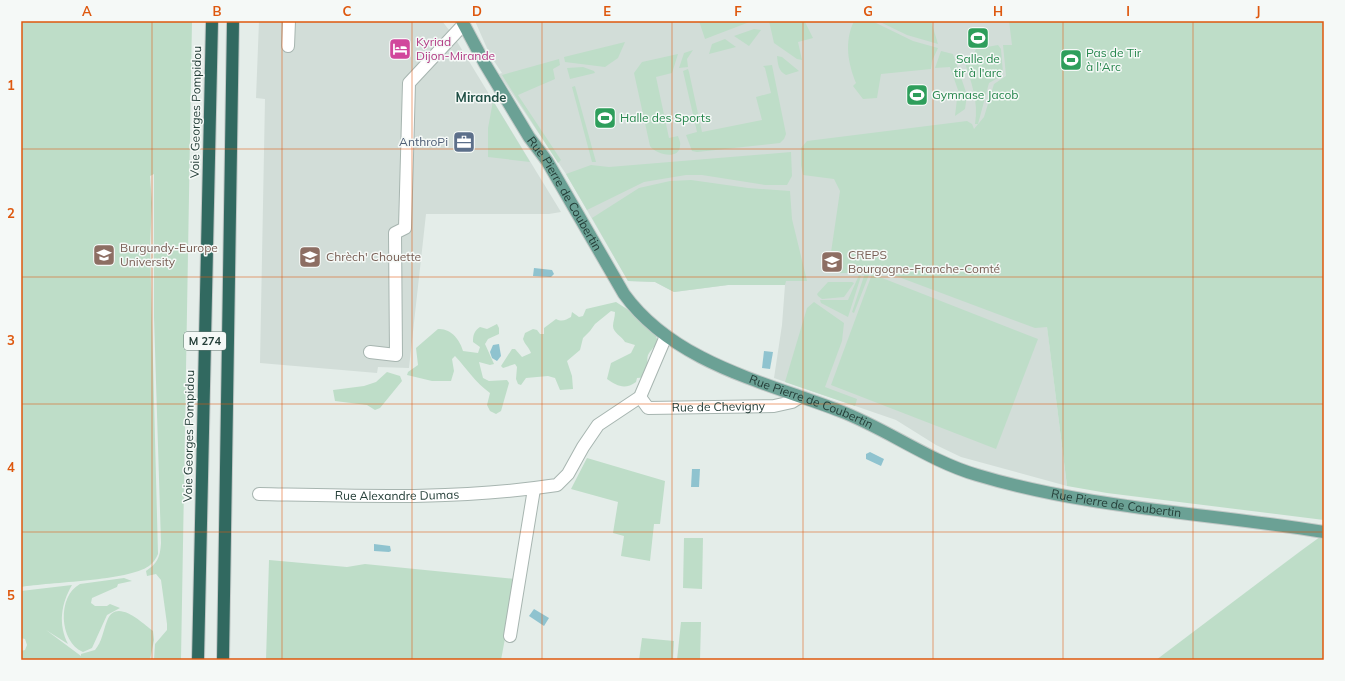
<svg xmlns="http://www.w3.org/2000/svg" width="1345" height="681" font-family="Mulish,sans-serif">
<rect width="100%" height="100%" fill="#e4ede9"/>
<!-- built -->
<g fill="#d2ddd8">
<polygon points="259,21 442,21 453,35 561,212 549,214 426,214 409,368 378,367 377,373 260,363 265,99 256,98"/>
<polygon points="475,21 1123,21 1043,294 1067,486 961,457 936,445 896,420 774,378 782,325 785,285 728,285 674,292 655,282 628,281 566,174 499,74 502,73 490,55"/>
</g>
<!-- green -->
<g fill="#beddc8">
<path d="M21,21h171l-11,639h-27l1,-16 12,-14v-6l-6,-44 -5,-6 -9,2 -1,-5c12,-8 14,-14 15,-28l-7,-226v-143l-4,2 2,27 -2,43 8,308c-2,5 -5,9 -9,12 -21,15 -99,16 -128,21z"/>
<polygon points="699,21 752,21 705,39"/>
<polygon points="769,21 805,22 813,38 798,42 802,60 797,59 774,43"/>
<path d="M854,21h18l41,20 25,7 -6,13 -1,8 -50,5 -4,24 -14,1 -10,-13 3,-3c-8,-20 -12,-41 -2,-62z"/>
<polygon points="878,21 931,21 938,44 907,35"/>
<polygon points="1009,21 1324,21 1324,520 1107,493 1067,486 1047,327 1035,328 872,267 854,313 852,312 865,273 863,269 858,269 852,273 828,273 840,191 834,179 803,175 801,165 801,148 807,141 967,121 972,124 974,129 984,117 994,84 1006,76 1003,45 1012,45"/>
<polygon points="754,29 761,30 749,46 734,36"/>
<polygon points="725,39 736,47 709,54 712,44"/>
<polygon points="625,42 618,58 605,67 565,62 564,57"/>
<path d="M998,45l3,4 2,24 -2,3 -12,7 -11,41h-3c4,-22 -4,-43 -11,-64l8,-3 4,-8z"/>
<polygon points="693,50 687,59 688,67 679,68 684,53"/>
<polygon points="941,51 953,54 967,95 965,109 955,116 958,90 950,67 935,68"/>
<path d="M678,54l-6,19 -16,4 13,61 9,-2c1,3 3,7 2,10 -1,15 -25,8 -30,0l-16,-73 8,-11z"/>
<path d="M777,56l5,1 17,14 -13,4c-8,-4 -8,-11 -9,-19z"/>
<polygon points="559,59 560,65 553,69 555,79 518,95 561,160 558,163 502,75"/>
<polygon points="772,65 786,134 784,139 780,143 697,152 692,151 686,135 697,132 683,71 688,69 689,72 702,132 762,120 756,97 771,93 765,68 763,66"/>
<polygon points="583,67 594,71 595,73 570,79 567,68"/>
<polygon points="575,86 596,162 592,162 572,87"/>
<polygon points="493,101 530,162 488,157 488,128"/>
<polygon points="791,152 792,176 787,185 765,185 702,175 686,175 644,182 587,210 566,174 591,165 609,167"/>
<polygon points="691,180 748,188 790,191 792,219 807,281 786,281 785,285 728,285 674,292 655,282 628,281 592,218 639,188 670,181"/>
<polygon points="872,274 1038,339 996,449 831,385"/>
<polygon points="859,275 861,276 848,317 821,303 820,300 848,300"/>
<polygon points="828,282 852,282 854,283 844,297 822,299 818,296 817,294"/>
<path d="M616,302l11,7 29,27 2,6c-3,4 -8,9 -10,13 -3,8 6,22 -11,23l-1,4c-11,8 -19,4 -29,-3l4,-16 20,-10 4,-8 -10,-3c-3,-6 -12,-9 -12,-16 0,-4 2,-9 2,-14l-4,-1 -16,13 -5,7 -7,7 -3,12 -13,11 5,15 1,13 -13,1 -5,-12 -7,-2 -22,2 -5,7 -3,-1 -2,-5 1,-12 -2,-3 -12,4 -2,-2 11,-17h3l7,8 9,-4c-2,-6 -6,-8 -8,-14l2,-6 8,-4 4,1 3,4h4v-6l12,-9c6,3 10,1 15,-2l1,-5 7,5 4,-1 3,-7z"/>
<polygon points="814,302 844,323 842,341 825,387 857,399 855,406 785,382 807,308"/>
<path d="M497,324l2,4v6l-11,5 -3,5 9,20 -4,1 -11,-3 4,16 6,3 18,-1 2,3 -8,28 -5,3 -6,-3 -3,-6 3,-12c-15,-11 -23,-24 -35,-37l-3,3 2,12 -3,10h-19l-25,-6 1,-3 10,-7 -2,-17 22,-19c13,-1 22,11 25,22l15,2 2,-6 -7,-5c0,-7 1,-11 7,-15l7,2z"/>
<polygon points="387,372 400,376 402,381 380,408 375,410 367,405 335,401 333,390 364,386 376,382"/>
<polygon points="587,458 665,481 660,524 654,524 650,561 621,556 624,536 613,533 618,502 571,489"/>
<polygon points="1324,534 1324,660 1156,660 1302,550"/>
<polygon points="684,538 703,538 702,589 683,588"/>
<polygon points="269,560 347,567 365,564 516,579 501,660 266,660"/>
<path d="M124,578l8,3 -14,3 -1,3 -25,11 -1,5 4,3h12l3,-2 10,4 -13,7 -15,33 -9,4c-24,-10 -26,-56 -3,-68z"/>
<path d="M72,585c-11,19 -14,39 -4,59l-22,-14 35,26v-2l14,-4c7,-8 8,-19 12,-29 9,-24 35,2 46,10l1,9 -4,20h-129v-9l4,-1 2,-5 -2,-6 -4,-1v-47z"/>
<polygon points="681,622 701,622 700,660 677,660"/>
<polygon points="642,638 674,641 673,660 639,660"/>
</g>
<!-- water -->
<g fill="#8fc3cf">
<polygon points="534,268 552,270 554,274 551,277 533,276"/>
<polygon points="499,344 501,356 497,361 492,358 490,352 493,345"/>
<polygon points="764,351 773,352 770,369 762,368"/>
<polygon points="870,452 884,459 881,466 866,459 866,454"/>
<polygon points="692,469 700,469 699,487 691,487"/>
<polygon points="374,544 390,546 391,551 389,552 374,551"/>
<polygon points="534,609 549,618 544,626 529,616"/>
</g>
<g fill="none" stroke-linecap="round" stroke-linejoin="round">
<!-- minor casing -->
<g stroke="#a7b5b0" stroke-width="14">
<g id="minor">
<polyline points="288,46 289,21"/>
<polyline points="370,352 396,355 395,233 405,228 409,83 464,24"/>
<path id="s1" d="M640,397l8,11 126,-2 18,-4 8,-5"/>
<path id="s2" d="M259,494c99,2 199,6 298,-9l11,-11 15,-27 15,-22 42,-28 26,-61"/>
<polyline points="510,636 534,489"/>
</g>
</g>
<!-- major casing -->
<g stroke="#c2c9c7" stroke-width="14">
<g id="major">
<path id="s3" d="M462,21l23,43 44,73 18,24 77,133c50,69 141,88 216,117 47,18 89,50 137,64 113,34 232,38 347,57"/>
</g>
</g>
<!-- highway casing -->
<g stroke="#c2c9c7" stroke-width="14">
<g id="highway">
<polyline points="198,660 212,21"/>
<polyline points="223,660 233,21"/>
</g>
</g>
<!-- minor -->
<use href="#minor" stroke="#fff" stroke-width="12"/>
<!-- major -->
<use href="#major" stroke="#6ba195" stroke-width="12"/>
<!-- highway -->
<use href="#highway" stroke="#316960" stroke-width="12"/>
</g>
<!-- grid -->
<path fill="none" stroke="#de580e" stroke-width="1" stroke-opacity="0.55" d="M152,21v639M282,21v639M412,21v639M542,21v639M672,21v639M803,21v639M933,21v639M1063,21v639M1193,21v639M21,149h1303M21,277h1303M21,404h1303M21,532h1303"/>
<!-- icons -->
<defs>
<g id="stadium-square" transform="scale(1.15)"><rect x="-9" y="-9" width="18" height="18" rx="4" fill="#2e9e5b" stroke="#f5f9f7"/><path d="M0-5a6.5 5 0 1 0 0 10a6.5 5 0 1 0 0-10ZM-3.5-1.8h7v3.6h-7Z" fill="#fff"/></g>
<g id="hotel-square" transform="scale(1.15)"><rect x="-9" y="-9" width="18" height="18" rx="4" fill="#d1479c" stroke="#f5f9f7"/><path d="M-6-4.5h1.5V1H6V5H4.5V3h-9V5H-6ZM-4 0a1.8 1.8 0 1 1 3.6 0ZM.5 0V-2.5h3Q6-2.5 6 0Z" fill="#fff"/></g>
<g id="office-square" transform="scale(1.15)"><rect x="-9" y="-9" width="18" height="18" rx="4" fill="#5c6f8a" stroke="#f5f9f7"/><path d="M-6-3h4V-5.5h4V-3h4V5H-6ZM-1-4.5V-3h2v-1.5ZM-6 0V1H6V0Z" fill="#fff"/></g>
<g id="university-square" transform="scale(1.15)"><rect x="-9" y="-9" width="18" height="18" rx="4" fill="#8d6e63" stroke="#f5f9f7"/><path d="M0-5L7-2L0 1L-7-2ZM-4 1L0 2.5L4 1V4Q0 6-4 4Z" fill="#fff"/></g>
<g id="school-square" transform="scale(1.15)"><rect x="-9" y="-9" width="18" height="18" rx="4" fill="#8d6e63" stroke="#f5f9f7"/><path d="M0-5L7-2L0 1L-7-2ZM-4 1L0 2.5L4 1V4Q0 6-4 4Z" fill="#fff"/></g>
</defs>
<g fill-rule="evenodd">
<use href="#stadium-square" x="978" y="38"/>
<use href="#hotel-square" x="400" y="49"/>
<use href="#stadium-square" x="1071" y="60"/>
<use href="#stadium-square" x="917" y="95"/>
<use href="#stadium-square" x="605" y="118"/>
<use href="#office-square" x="464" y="142"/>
<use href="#university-square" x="104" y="255"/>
<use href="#school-square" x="310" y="257"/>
<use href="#university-square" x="832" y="262"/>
</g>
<g text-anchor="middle" stroke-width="3" stroke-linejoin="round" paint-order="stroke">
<!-- shield labels -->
<rect fill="#f5f9f7" stroke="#637671" stroke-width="1" x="184" y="332" width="42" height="18" rx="3"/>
<g font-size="11" font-weight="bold" fill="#243e38">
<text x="205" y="345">M 274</text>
</g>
<!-- hotel labels -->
<g font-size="12" fill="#b23c85" stroke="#f5f9f7" text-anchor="start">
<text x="416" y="46">Kyriad<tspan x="416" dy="14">Dijon-Mirande</tspan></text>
</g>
<!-- leisure labels -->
<g font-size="12" fill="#27864d" stroke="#f5f9f7" text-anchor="start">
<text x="1086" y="57">Pas de Tir<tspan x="1086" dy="14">à l'Arc</tspan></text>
<text x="978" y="63" text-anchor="middle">Salle de<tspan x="978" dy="14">tir à l'arc</tspan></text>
<text x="932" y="99">Gymnase Jacob</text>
<text x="620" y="122">Halle des Sports</text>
</g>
<!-- street labels -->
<g font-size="12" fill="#243e38" stroke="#f5f9f7">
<text transform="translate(196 112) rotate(-89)" y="4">Voie Georges Pompidou</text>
<text dy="4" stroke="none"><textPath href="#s3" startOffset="201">Rue Pierre de Coubertin</textPath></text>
<text dy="4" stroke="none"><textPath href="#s3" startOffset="537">Rue Pierre de Coubertin</textPath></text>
<text dy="4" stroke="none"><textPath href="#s1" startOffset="84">Rue de Chevigny</textPath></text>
<text transform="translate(189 436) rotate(-89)" y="4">Voie Georges Pompidou</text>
<text dy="4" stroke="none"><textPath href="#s2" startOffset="138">Rue Alexandre Dumas</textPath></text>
<text dy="4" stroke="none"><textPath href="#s3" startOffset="861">Rue Pierre de Coubertin</textPath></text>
</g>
<!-- service labels -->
<g font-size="12" fill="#4e5e75" stroke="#f5f9f7" text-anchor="end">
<text x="448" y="146">AnthroPi</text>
</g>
<!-- education labels -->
<g font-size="12" fill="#785e54" stroke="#f5f9f7" text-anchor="start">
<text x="120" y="252">Burgundy-Europe<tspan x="120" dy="14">University</tspan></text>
<text x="848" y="259">CREPS<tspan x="848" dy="14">Bourgogne-Franche-Comté</tspan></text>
<text x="326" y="261">Chrèch' Chouette</text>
</g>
<!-- neighbourhood labels -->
<g font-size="13" font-weight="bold" fill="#215046" stroke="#f5f9f7">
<text x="481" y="102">Mirande</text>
</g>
</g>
<!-- border -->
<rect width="1345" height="681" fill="none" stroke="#f5f9f7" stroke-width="44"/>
<rect x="22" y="22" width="1301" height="637" fill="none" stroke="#de580e" stroke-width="1.5"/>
<g font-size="13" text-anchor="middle" font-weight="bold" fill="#de580e">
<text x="87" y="16">A</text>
<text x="217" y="16">B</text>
<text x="347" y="16">C</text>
<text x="477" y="16">D</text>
<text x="607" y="16">E</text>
<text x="738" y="16">F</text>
<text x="868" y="16">G</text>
<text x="998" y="16">H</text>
<text x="1128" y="16">I</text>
<text x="1258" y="16">J</text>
<text x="11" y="90">1</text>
<text x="11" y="218">2</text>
<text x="11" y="345">3</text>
<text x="11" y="472">4</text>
<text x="11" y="600">5</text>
</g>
</svg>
